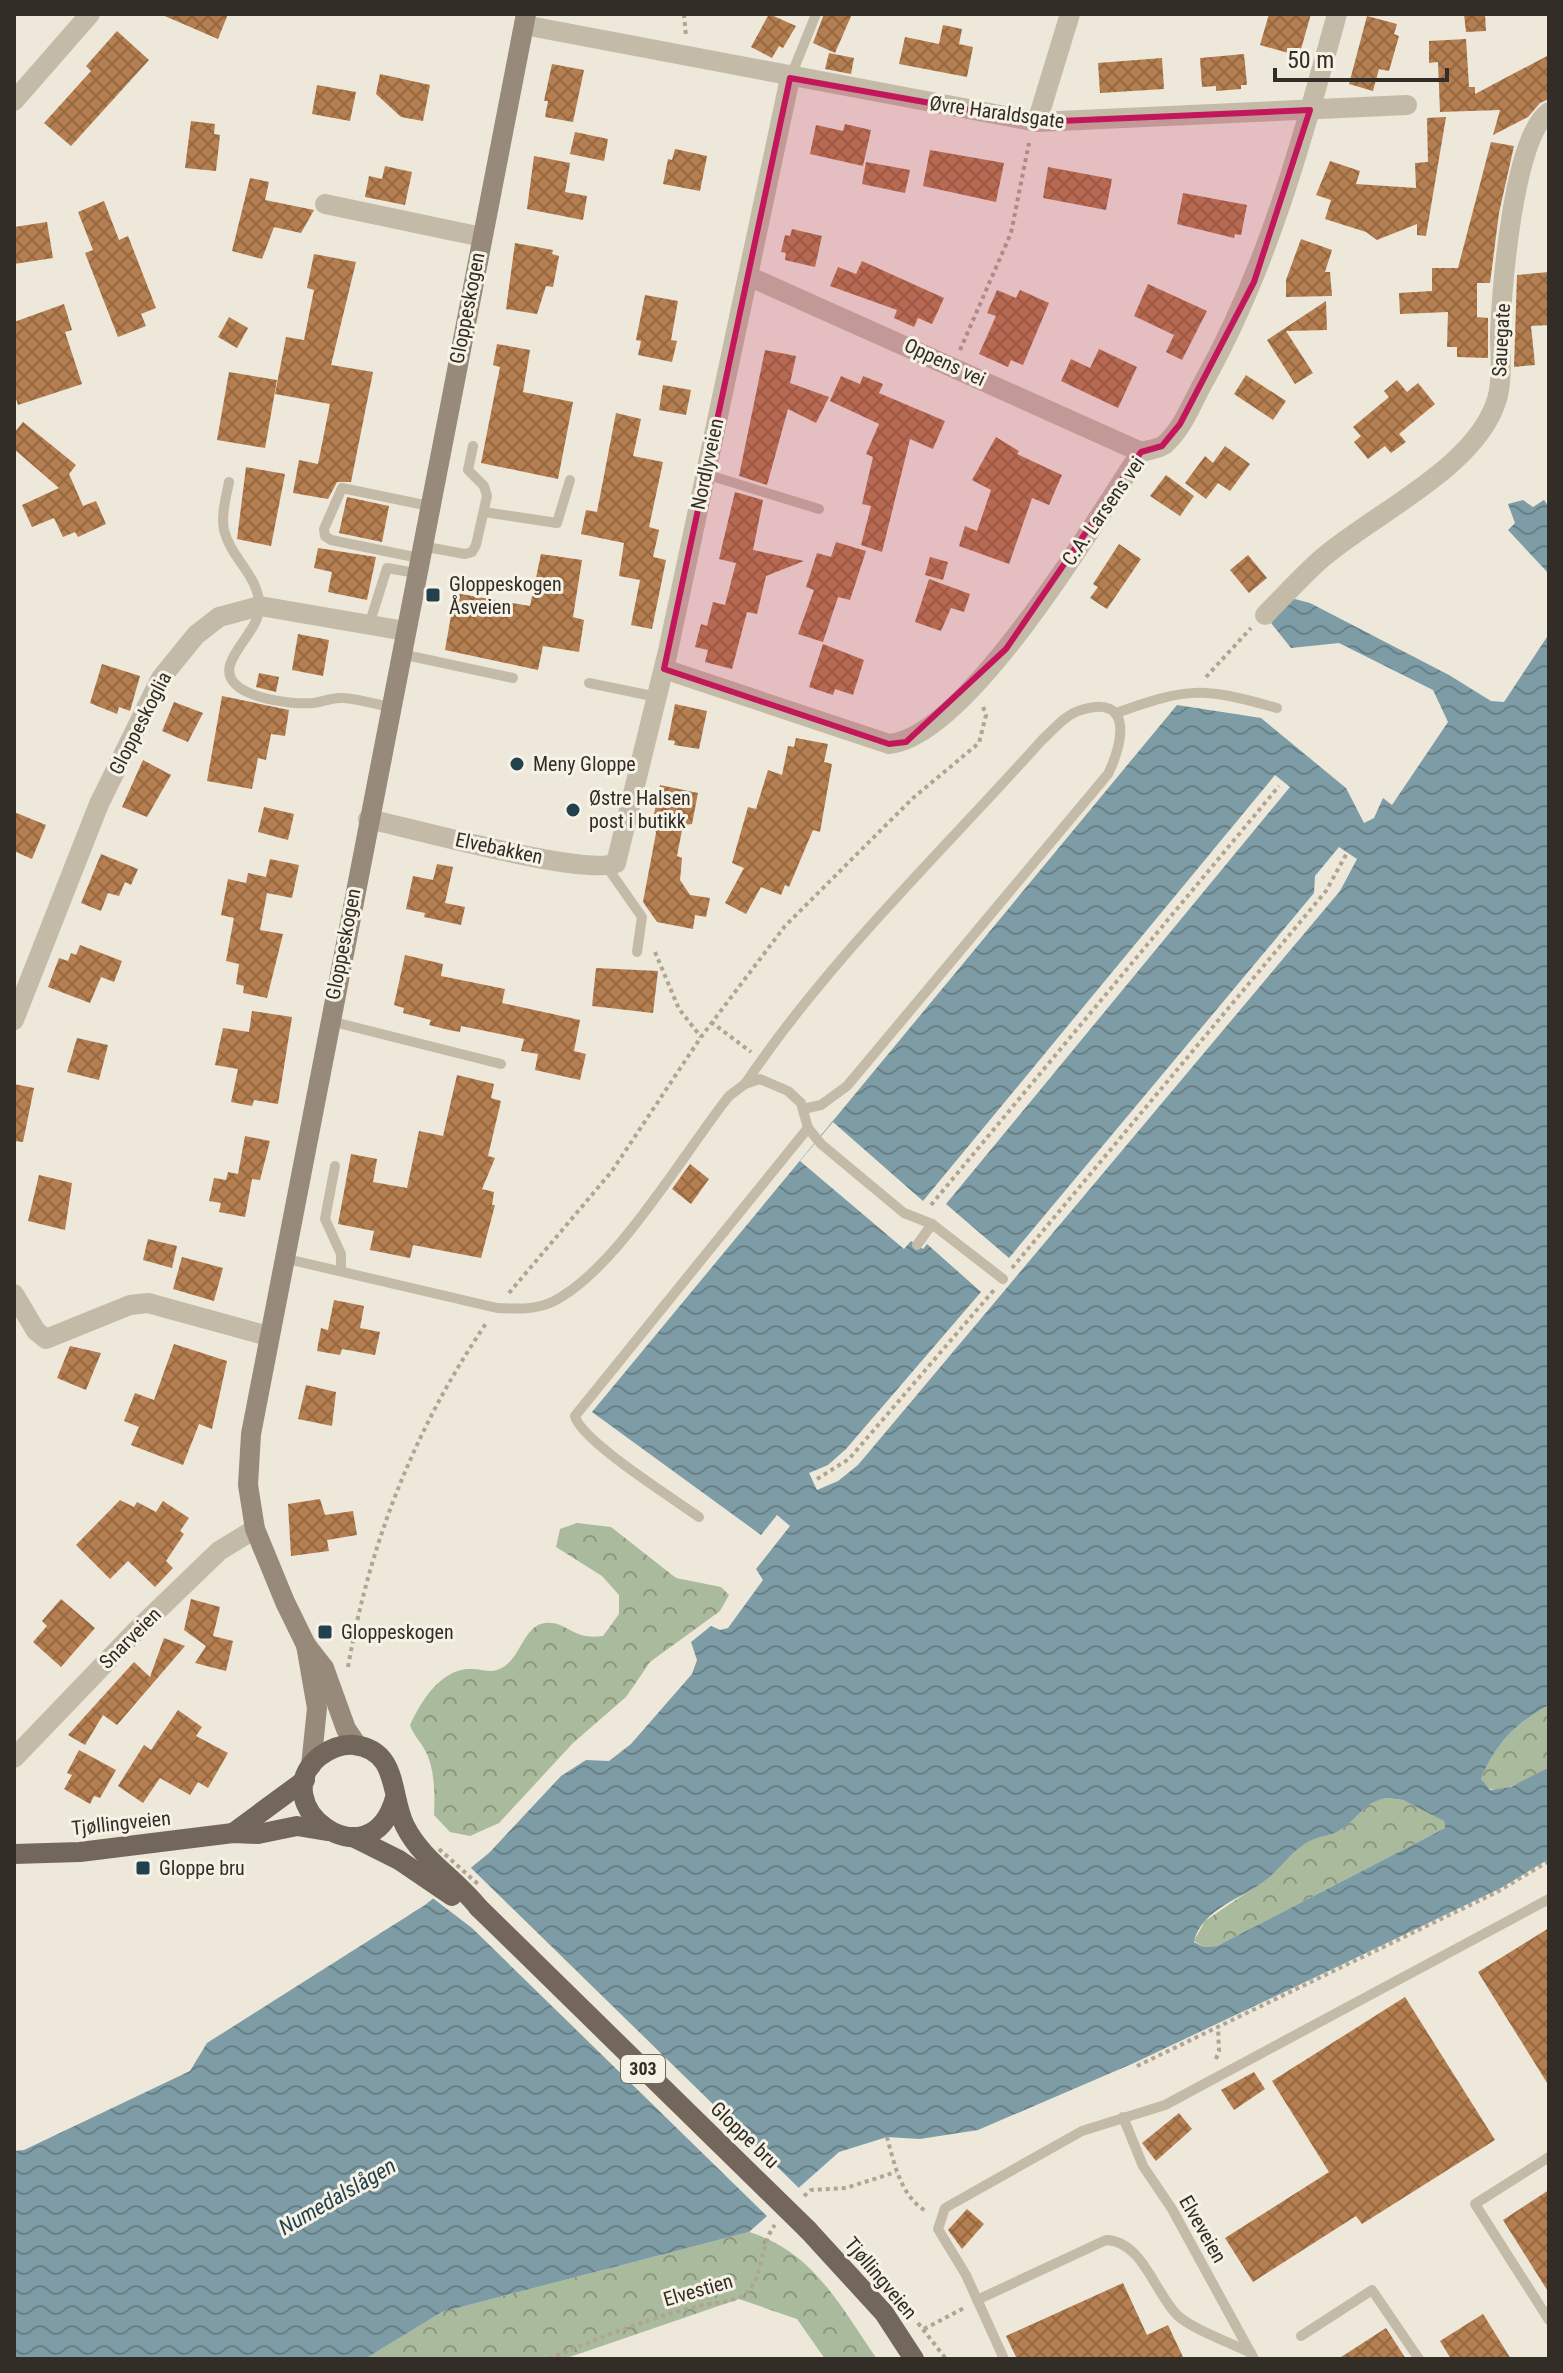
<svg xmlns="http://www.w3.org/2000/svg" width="1563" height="2373" font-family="'Roboto Condensed',sans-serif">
<defs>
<pattern id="forest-crowns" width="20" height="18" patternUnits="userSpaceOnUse" patternTransform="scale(2)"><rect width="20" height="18" fill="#aaba9c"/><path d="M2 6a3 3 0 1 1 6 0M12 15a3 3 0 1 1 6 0" fill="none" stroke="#8b987f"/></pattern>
<pattern id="water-waves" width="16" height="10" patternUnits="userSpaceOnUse" patternTransform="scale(2)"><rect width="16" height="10" fill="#7d9ca6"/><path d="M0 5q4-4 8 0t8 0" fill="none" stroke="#678087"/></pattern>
<pattern id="building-cross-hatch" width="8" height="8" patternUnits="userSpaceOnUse" patternTransform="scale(2)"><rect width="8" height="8" fill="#b57e50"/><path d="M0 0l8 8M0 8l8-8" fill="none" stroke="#946842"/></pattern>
</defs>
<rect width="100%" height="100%" fill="#ede8da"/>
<!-- forest -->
<g fill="url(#forest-crowns)">
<path d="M577,1523l34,4 65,51 45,9 8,8 -9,16 -70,51 -24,35 -53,46 -74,80 -29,13 -20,-4 -16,-17c1,-19 1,-45 -8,-63 -5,-10 -12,-16 -16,-27 11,-24 31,-56 60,-56 15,0 21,6 35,-3 16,-11 20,-41 40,-43 23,-2 27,18 58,13l16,-22v-19l-17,-19 -46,-29 4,-18z"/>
<path d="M1549,1705v62c-18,9 -44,29 -65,20l-3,-8c15,-36 34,-55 68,-74z"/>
<polygon points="1386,1798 1403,1800 1444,1820 1445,1828 1217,1946 1204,1947 1194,1941 1205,1921 1268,1878 1290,1853 1311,1840 1341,1830 1372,1801"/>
<path d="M749,2232c65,20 91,74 128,127h-52l-28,-40 -58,-20 -175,60h-199l77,-47z"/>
</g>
<!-- water -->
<g fill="url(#water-waves)" fill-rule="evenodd">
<polygon points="1523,500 1533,507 1544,500 1549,507 1549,574 1508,530 1515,523 1508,504"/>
<path d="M1291,598l19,5 139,72 42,26 13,1 43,-65 2,-11v1079c-34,19 -53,38 -68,74l9,11 21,-3 38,-20v92l-48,29 -162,78 -205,97 -156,67 -58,9 -33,-2 -48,15 -90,80 -307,80 -77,47h-351v-208l10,-1 166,-79 17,-28 218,-138 64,-52 72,-77 25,-16 23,1 22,-17 61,-70 5,-14 -6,-18 20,-16 9,4 8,-2 35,-48 -7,-11 34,-43 -13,-11 -16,20 -169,-123 585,-707 84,13 85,70 18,35 10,-5 9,-20 9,7 56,-83 -15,-32 -94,-47 -48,5 -20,-25zM1386,1798l17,2 41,21 1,7 -228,118 -13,1 -10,-5c7,-33 50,-44 73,-63 15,-12 23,-27 41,-37 10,-6 24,-6 34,-13 17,-12 22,-27 44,-31z"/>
</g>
<!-- pier -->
<g fill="#ede8da">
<polygon points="1275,775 1290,787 946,1204 1009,1258 1314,893 1315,876 1339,847 1357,859 1340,891 858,1465 838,1481 817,1490 809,1473 828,1465 846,1449 981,1292 927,1244 923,1249 911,1241 904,1249 800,1161 833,1122 923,1201"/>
<polygon points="468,1865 801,2190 770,2219 472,1928 430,1896"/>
</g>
<!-- building -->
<g fill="url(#building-cross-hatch)">
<polygon points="160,14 228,14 218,39"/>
<polygon points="769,14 796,26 783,48 779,46 772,58 751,47"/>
<polygon points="824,14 852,14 835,53 813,43"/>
<polygon points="1269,14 1311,14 1299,56 1260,45"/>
<polygon points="1464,14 1485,14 1486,31 1466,32"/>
<polygon points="1367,16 1397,24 1394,34 1399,36 1389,71 1379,69 1373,91 1349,84"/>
<polygon points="943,25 962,29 959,44 973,47 967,77 899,64 905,37 939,44"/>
<polygon points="117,31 149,60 71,146 44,123 91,71 86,66"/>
<polygon points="1466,39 1469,87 1475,87 1475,94 1549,55 1549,99 1540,103 1528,117 1493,135 1500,110 1440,112 1438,62 1429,63 1429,41"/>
<polygon points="829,53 854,58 851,74 825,69"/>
<polygon points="1244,54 1247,85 1241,85 1241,89 1216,91 1216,86 1202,87 1200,58"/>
<polygon points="1162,58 1164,89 1100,93 1098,63"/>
<polygon points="552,64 584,70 573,122 545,117 548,101 544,101"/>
<polygon points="380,74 430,85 423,121 401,117 376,94"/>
<polygon points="317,85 356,92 350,121 312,114"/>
<polygon points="1446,117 1426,236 1417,235 1417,224 1377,240 1366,232 1325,219 1331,200 1316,195 1330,161 1360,171 1356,184 1416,188 1415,163 1428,162 1427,118"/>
<polygon points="191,121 215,124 214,134 220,135 216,171 185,168"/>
<polygon points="845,124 871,130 863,166 810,154 816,125 843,131"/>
<polygon points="575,132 608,139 604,161 570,154"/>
<polygon points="1491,142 1514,146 1499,213 1490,283 1477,283 1477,317 1488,318 1488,358 1457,357 1457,347 1447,347 1448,312 1400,314 1399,293 1432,291 1432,268 1458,268"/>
<polygon points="675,149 707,156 700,191 663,184 668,159 672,160"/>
<polygon points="930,150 1004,163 996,202 923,186"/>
<polygon points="534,156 570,163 565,192 587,196 583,220 527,209"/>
<polygon points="866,162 910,170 905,193 862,184"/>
<polygon points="385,166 412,172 405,205 365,197 369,176 382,179"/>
<polygon points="1048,167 1112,179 1106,210 1043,198"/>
<polygon points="250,178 269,182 265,200 314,210 301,233 274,227 262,259 232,251"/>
<polygon points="1183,193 1247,205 1241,235 1235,234 1234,238 1177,224"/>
<polygon points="104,201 119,240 128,236 156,308 141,314 146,326 118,337 85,253 93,250 78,212"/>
<polygon points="47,222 53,258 14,264 14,227"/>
<polygon points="792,229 822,236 815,267 785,260 786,253 781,252 785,235 790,236"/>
<polygon points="1301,239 1332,250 1325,272 1330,272 1332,296 1286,297 1286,280"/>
<polygon points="515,243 553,250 552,254 559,256 553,287 546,286 537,314 506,309"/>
<polygon points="314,254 356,262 331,365 373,372 351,482 337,482 328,499 293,493 299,460 318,464 330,404 275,394 286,337 304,340 314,290 307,288"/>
<polygon points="862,261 944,298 932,324 918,318 914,327 894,318 897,310 830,286 838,267 856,274"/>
<polygon points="1549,272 1549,325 1531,326 1535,365 1514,367 1517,275"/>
<polygon points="1148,284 1207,311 1182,360 1166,352 1174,335 1134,316"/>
<polygon points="997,290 1016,298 1020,290 1049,303 1023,365 1011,360 1008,367 979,354 996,316 987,313"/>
<polygon points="645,295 678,301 671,340 677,341 672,362 638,355 641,341 636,340"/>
<polygon points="1326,301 1327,330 1286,331 1313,373 1295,384 1267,340"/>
<polygon points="64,304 72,330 65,332 82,384 18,405 14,392 14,322"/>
<polygon points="229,317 248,328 237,348 218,337"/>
<polygon points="497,344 530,350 523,392 573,402 558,479 481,463 500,367 493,365"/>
<polygon points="1099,349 1137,367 1118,408 1061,381 1071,359 1090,368"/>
<polygon points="765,350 796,356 790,383 829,397 816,423 788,409 767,485 739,476"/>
<polygon points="229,372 277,380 265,448 217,440"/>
<polygon points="1246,375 1286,401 1273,420 1234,394"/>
<polygon points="841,376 860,384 863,376 883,384 879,393 945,421 933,449 910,439 882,552 861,545 871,506 862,504 873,457 866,454 879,424 830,401"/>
<polygon points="1397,380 1407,392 1418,383 1435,404 1399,434 1406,442 1391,453 1385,446 1368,459 1354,442 1361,436 1353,427 1389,397 1384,391"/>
<polygon points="663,385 691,390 686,415 659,410"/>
<polygon points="616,413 641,419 633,456 663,462 649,527 659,530 653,557 666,560 652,629 631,625 640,580 619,576 624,543 581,534 586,510 597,512"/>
<polygon points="23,422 76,465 69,474 83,506 96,501 106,524 78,537 75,532 63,537 54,518 32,527 22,505 59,488 14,449 14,433"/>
<polygon points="996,437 1019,451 1017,454 1062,475 1049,505 1032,498 1009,564 959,546 965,526 977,531 991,490 972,480"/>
<polygon points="1225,446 1250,464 1230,491 1218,483 1206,499 1185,483 1205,456 1213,463"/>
<polygon points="246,467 285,474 271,546 237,539"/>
<polygon points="1166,475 1194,496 1180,516 1150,496"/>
<polygon points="735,492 763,500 753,550 804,561 766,576 757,614 747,612 732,669 705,662 708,650 695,647 701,624 707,626 713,602 725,605 736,563 719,559"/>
<polygon points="347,497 389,506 382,542 339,533"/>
<polygon points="836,542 866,551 850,600 838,597 823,642 798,634 814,590 806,587 817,553 831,557"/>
<polygon points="1119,544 1141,559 1107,609 1090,598 1098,587 1093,584"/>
<polygon points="318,548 376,557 367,600 328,592 332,572 314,568"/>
<polygon points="541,554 582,560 573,617 584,620 579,652 543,646 538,670 445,650 455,593 530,606"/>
<polygon points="1248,555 1267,578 1249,593 1230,570"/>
<polygon points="930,557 948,562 943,580 925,575"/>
<polygon points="929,579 970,594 964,612 951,608 941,631 915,622"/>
<polygon points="298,634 329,640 323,676 292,670"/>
<polygon points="823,644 864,660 853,695 835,689 833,695 809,687"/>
<polygon points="102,664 140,676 130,711 119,707 117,714 90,703"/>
<polygon points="259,673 279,677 276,692 256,687"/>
<polygon points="222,696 289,710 285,736 271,734 266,760 258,758 252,789 207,781"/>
<polygon points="174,702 203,713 188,742 162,731"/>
<polygon points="675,704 707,711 699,749 674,745 675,741 668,740"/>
<polygon points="796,738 828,744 824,762 832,764 820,832 813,830 789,887 785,885 781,895 761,887 746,914 725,903 744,868 732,863 748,807 756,809 768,770 782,775 788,746 794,747"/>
<polygon points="143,760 171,775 147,817 122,807"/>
<polygon points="660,785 698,793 692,824 683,825 677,856 682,858 680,880 690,895 710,898 706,917 695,915 693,929 657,922 643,902 656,833 653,819"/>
<polygon points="264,807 294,814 288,840 258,832"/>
<polygon points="14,812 46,825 32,859 14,851"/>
<polygon points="101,854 138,869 131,885 125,882 119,896 108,893 101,911 81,903"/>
<polygon points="270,859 299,865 292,898 267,893 260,930 283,934 267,998 243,993 244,986 236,984 239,964 226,961 234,918 221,915 228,879 246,883 248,873 266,877"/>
<polygon points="437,864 453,867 445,903 465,907 461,925 424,917 425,913 406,909 413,876 433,880"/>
<polygon points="80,945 122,961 114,982 101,977 90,1003 48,987 59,958 68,961 71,953 76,955"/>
<polygon points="405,955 443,964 441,976 505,989 502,1003 580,1020 574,1051 586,1054 580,1080 535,1070 538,1054 521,1051 524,1039 461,1026 460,1032 449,1030 429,1025 431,1020 403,1013 404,1008 394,1005"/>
<polygon points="596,968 658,971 653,1013 592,1006"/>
<polygon points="252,1011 292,1017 278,1104 254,1100 252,1106 231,1102 238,1069 215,1065 223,1028 249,1032"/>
<polygon points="77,1038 108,1045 99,1080 67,1072"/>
<polygon points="457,1075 494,1084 491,1098 501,1101 488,1156 495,1158 482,1189 494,1192 492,1205 495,1205 481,1258 413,1245 410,1258 370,1250 374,1231 338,1224 351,1154 377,1159 373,1182 407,1188 419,1131 443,1136"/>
<polygon points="14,1084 34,1088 23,1142 14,1141"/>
<polygon points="245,1136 270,1141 260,1180 252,1179 245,1217 219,1212 221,1203 209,1201 214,1178 226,1180 228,1172 238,1174"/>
<polygon points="690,1164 709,1179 691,1204 672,1189"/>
<polygon points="39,1175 72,1183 65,1230 28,1221"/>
<polygon points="148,1239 177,1246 172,1268 143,1260"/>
<polygon points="182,1257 223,1268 214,1301 173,1289"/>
<polygon points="334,1300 364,1306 360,1328 380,1332 375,1355 342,1349 340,1355 317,1351 321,1328 328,1330"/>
<polygon points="174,1344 227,1361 212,1429 199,1424 183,1465 131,1445 139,1427 124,1421 135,1393 154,1400"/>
<polygon points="70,1346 101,1353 86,1390 57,1378"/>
<polygon points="306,1385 336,1392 332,1426 298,1419"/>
<polygon points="320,1499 325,1515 353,1511 357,1535 327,1540 329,1551 291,1556 288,1504"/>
<polygon points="120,1500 134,1507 137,1502 156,1512 163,1501 189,1518 180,1531 184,1534 166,1561 173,1568 155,1587 128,1561 110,1579 76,1545"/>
<polygon points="61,1599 95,1628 61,1667 33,1642 47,1626 42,1621"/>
<polygon points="191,1599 220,1607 213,1636 233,1641 226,1671 195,1663 206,1646 184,1630"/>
<polygon points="164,1638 185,1646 117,1725 103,1715 85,1745 68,1735 134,1662 150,1677"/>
<polygon points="178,1710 202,1727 196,1736 228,1753 208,1788 198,1782 190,1795 160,1778 143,1803 118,1786 144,1745 151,1750"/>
<polygon points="79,1750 116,1770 100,1798 94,1796 90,1804 64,1789 72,1775 67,1773"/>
<polygon points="1549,1928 1549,2086 1478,1972"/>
<polygon points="1405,1997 1495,2140 1362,2224 1356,2216 1253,2282 1225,2238 1329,2172 1272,2081"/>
<polygon points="1254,2072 1265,2089 1234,2110 1221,2090"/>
<polygon points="1179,2113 1192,2129 1156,2161 1142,2143"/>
<polygon points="1549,2190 1549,2293 1503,2220"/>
<polygon points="967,2209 984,2224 962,2249 948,2230"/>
<polygon points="1123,2283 1147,2335 1168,2325 1184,2359 1017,2359 1006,2336"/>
<polygon points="1483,2314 1511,2359 1451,2359 1440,2341"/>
<polygon points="1386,2328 1406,2359 1338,2359"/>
</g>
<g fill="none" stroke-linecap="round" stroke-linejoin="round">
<!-- path -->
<g stroke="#afa592" stroke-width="4" stroke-dasharray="4 4" stroke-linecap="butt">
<polyline points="684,14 686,36"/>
<polyline points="960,350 1011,233 1029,143"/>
<polyline points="1206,677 1251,628"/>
<polyline points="655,952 679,1009 701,1037"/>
<polyline points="711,1022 751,1052"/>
<polyline points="931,1205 1279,786"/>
<polyline points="1012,1268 1326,891 1347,853"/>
<polyline points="509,1293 612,1171 701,1037 785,926 913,798 979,743 986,715 982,704"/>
<polyline points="817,1479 849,1459 994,1290"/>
<path d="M348,1667c22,-126 67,-239 139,-345"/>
<polyline points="1216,2059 1219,2051 1218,2027"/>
<polyline points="1137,2066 1497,1892 1549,1861"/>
<path d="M887,2137c7,26 14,60 39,74"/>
<polyline points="804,2196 811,2190 846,2188 896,2172"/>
<polyline points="918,2323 946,2359"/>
<polyline points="924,2329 964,2308"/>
<path d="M549,2359c47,-20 95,-39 145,-52 14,-4 35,-4 48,-11 22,-13 17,-52 33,-71"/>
</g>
<!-- lane -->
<g stroke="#c4baa8" stroke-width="10">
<polyline points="791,76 816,14"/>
<polyline points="705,474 819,509"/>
<path d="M229,482c-3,15 -8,33 -5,48 6,26 31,43 35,70 4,26 -22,42 -29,65 -9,32 61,40 83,38 10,-1 19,-6 30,-5 16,1 32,6 47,9"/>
<polyline points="484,512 557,523 570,480"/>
<polyline points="421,546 465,554 472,552 476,545 487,496 484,486 468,470 473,446"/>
<polyline points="419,558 331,540 325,536 324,529 342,488 429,506"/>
<polyline points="369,625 387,568 416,573"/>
<polyline points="401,654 513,678"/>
<polyline points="589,683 657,697"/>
<path d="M1116,713c73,-26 86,-26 161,-5"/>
<polyline points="607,867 642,917 637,952"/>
<polyline points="330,1021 501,1064"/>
<path d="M745,1084c84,-125 196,-231 297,-344 11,-10 24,-26 39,-30 54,-17 41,36 27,64l-261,312 -26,19 -18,4"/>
<polyline points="335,1166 325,1219 341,1254 341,1271"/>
<polyline points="917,1245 932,1224"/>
<path d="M283,1258l214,50c18,1 38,2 55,-6 63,-30 131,-148 177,-206l16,-12 15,-5 28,12 13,12 7,25 13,16 83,69 28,11 71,55"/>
<path d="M699,1517c-25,-18 -119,-77 -124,-101l233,-288"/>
<polyline points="1123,2117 1143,2166 1172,2209 1254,2359"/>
<polyline points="1549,2157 1475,2204 1549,2320"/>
<path d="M977,2300l129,-60c36,1 48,51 71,75 15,14 54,28 74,38"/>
<polyline points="1301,2336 1372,2290 1419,2359"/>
<polyline points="1004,2359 966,2275 938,2229 945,2208 1082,2131 1165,2105 1549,1899"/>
</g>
<!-- street -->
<g stroke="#c4baa8" stroke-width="20">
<polyline points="524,25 1037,122 1407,105"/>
<polyline points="14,101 90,14"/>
<polyline points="1037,122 1070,14"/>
<polyline points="325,204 482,237"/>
<polyline points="748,276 1141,452"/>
<path d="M1265,615c18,-18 36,-38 55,-55 52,-46 157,-92 177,-161 6,-21 3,-44 3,-66 2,-44 13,-197 49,-221"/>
<path d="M664,669l225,75c79,-7 207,-225 252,-292 7,-2 17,-3 23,-7 18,-15 28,-42 39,-62 65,-116 99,-242 134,-369"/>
<path d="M368,819c43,9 219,58 248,44l52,-212 122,-573"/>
<polyline points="14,1020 99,804 161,678 196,635 219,617 260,606 405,631"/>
<polyline points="14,1294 36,1331 46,1339 130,1305 148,1303 268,1336"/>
<polyline points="14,1758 135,1632 219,1551 255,1529"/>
</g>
<!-- secondary -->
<g stroke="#978a7a" stroke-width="20">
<polyline points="306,1645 317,1708 311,1766"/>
<polyline points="357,1745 346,1729 324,1668 306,1645 285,1602 255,1529 248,1485 251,1434 526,14"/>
</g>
<!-- primary -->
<g stroke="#72675a" stroke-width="20">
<path d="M395,1798c-25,89 -134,5 -75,-42 10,-7 22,-12 34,-11 45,5 36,51 51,81 17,34 50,52 73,81"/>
<polyline points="233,1833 305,1780"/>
<polyline points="353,1837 399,1860 452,1896"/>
<polyline points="14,1854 80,1852 233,1833 258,1834 297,1826 327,1831"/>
<polyline points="808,2230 884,2313 914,2359"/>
</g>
<!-- path-bridge -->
<polyline stroke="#afa592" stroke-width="4" stroke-dasharray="4 4" stroke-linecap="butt" points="439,1849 479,1885"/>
<!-- primary-bridge -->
<polyline stroke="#72675a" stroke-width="20" points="478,1907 808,2230"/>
</g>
<!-- marked area -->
<path fill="#c2185b" fill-opacity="0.2" stroke="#c2185b" stroke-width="6" stroke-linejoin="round" d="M790,78l247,44 273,-12 -56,172 -74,142 -18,22 -21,6 -135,197 -100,93 -17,2 -225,-75z"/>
<!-- markers -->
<g fill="#22414d" stroke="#f6f2e6" stroke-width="3">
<rect x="425" y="587" width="16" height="16" rx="4"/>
<circle cx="517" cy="764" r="8"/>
<circle cx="573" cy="810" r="8"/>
<rect x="317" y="1624" width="16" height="16" rx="4"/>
<rect x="135" y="1860" width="16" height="16" rx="4"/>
</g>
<g text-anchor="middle" stroke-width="6" stroke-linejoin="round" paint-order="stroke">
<!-- shield labels -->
<rect fill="#f6f2e6" stroke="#6d6860" stroke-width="2" x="621" y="2055" width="44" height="28" rx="6"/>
<g font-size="18" font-weight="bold" fill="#322d27">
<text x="643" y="2075">303</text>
</g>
<!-- street labels -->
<g font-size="20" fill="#322d27" stroke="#f6f2e6">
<text transform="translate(997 112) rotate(8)" y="7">Øvre Haraldsgate</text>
<text transform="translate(467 308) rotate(-79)" y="7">Gloppeskogen</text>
<text transform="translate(1501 340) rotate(-87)" y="7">Sauegate</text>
<text transform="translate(945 362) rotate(25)" y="7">Oppens vei</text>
<text transform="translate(707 464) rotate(-78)" y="7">Nordlyveien</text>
<text transform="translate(1103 511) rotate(-55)" y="7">C.A. Larsens vei</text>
<text transform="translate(140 723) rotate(-63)" y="7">Gloppeskoglia</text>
<text transform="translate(499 848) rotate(12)" y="7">Elvebakken</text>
<text transform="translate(343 944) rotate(-79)" y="7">Gloppeskogen</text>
<text transform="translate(130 1638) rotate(-45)" y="7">Snarveien</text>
<text transform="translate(121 1823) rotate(-6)" y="7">Tjøllingveien</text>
<text transform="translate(745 2135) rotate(44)" y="7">Gloppe bru</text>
<text transform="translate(1203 2229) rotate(60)" y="7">Elveveien</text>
<text transform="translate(881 2278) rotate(50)" y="7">Tjøllingveien</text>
<text transform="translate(698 2290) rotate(-16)" y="7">Elvestien</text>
</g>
<!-- poi labels -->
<g font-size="20" fill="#322d27" stroke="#f6f2e6" text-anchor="start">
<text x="449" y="591">Gloppeskogen<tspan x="449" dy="23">Åsveien</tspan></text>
<text x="533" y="771">Meny Gloppe</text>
<text x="589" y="805">Østre Halsen<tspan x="589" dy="23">post i butikk</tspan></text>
<text x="341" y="1639">Gloppeskogen</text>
<text x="159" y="1875">Gloppe bru</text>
</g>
<!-- water labels -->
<g font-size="22" font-style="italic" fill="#22414d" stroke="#f6f2e6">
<text transform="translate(337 2196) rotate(-30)" y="8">Numedalslågen</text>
</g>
</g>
<!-- border -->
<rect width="1563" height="2373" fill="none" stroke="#322d27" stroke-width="32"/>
<!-- scale -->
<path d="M1275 68v12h172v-12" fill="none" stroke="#322d27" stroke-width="4"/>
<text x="1287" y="68" font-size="24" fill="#322d27" stroke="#f6f2e6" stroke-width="6" paint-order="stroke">50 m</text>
</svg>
